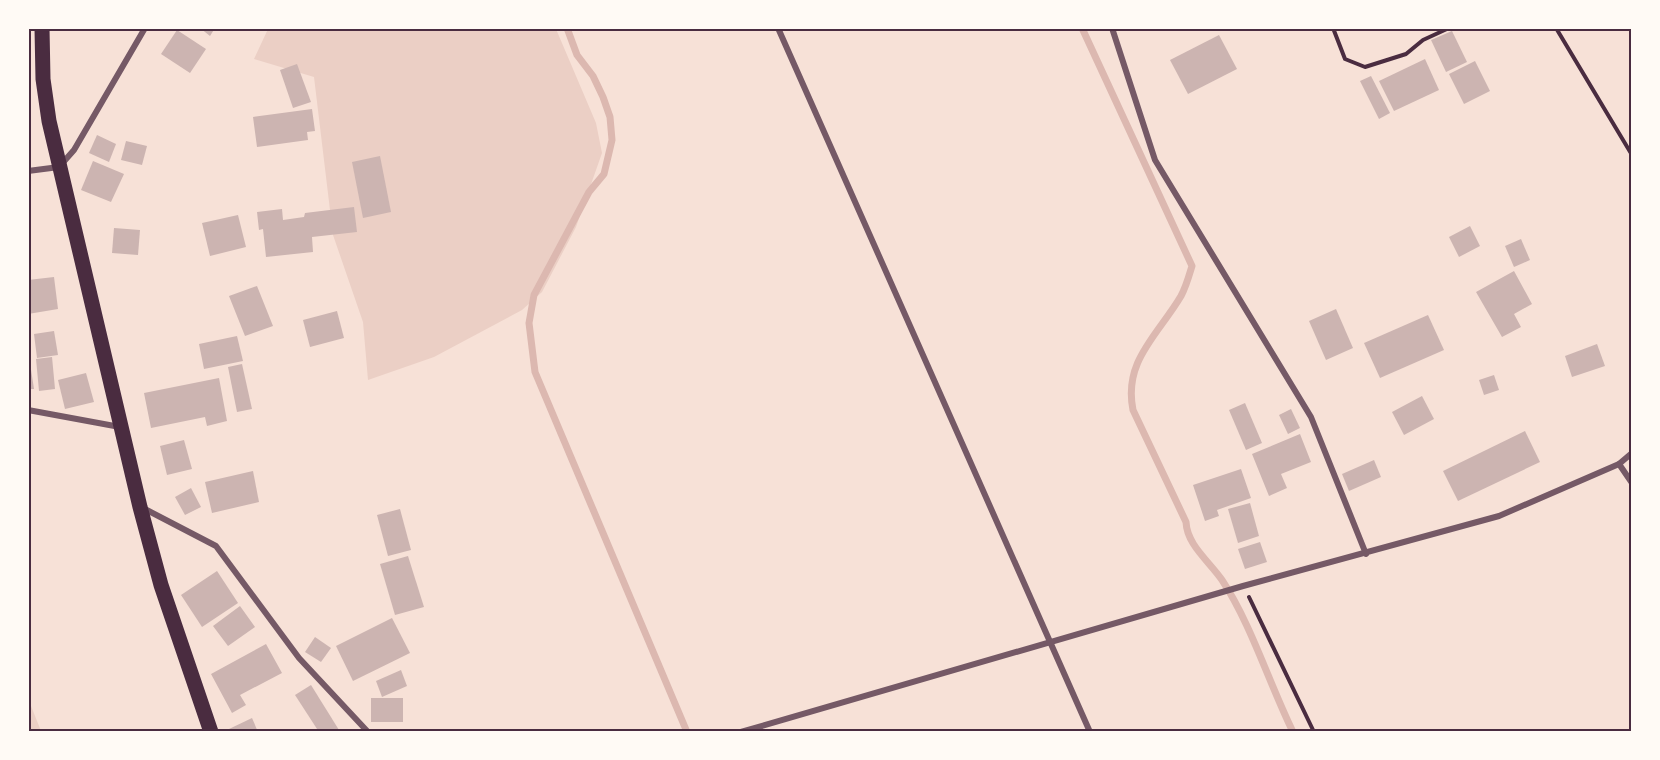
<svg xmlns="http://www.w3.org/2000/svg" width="1660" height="760" font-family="'Archivo Narrow',sans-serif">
<rect width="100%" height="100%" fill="#f7e1d7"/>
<!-- green -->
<g fill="#ebcfc5">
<polygon points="268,29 556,29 596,123 602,153 576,227 542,292 522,310 434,357 368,380 363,322 333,235 314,77 254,59"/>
<polygon points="28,702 31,706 41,731 29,731"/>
</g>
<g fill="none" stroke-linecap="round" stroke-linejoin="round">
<!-- stream -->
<g stroke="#dcb8b0" stroke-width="7">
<polyline points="567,28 577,55 593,76 603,97 610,117 612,140 604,174 589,192 534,295 529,323 535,372 687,732"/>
<path d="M1082,28l110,238c-3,10 -6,21 -11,30 -23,39 -58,65 -48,114l53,112c1,23 23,39 36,58 29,44 47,103 71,152"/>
</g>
</g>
<!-- building -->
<g fill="#ccb4b1">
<polygon points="200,28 215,28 210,36"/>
<polygon points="177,30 206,49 190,73 161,54"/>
<polygon points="1452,31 1467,62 1446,72 1431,40"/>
<polygon points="1219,35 1237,69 1188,94 1170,60"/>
<polygon points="1425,59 1439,90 1394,111 1379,81"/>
<polygon points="1475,61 1490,91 1464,104 1449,74"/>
<polygon points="297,64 311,102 293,108 280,70"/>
<polygon points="1371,76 1390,113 1379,119 1360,81"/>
<polygon points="312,109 315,131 307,132 308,140 257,147 253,117"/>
<polygon points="97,135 116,144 109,162 89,153"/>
<polygon points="126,141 147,146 142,165 121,160"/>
<polygon points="380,156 391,212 363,218 352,162"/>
<polygon points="93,161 124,174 111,202 81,190"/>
<polygon points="354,207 357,232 312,237 313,252 266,257 263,229 259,230 257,212 282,209 283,220 304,217 305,213"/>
<polygon points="238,215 246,247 210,256 202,223"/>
<polygon points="1470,226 1480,246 1459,257 1449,237"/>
<polygon points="114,228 140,230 138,255 112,253"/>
<polygon points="1521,239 1530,260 1514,267 1505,246"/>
<polygon points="1514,271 1532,304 1514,314 1521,327 1502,337 1476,292"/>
<polygon points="54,277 58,309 28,314 28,280"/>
<polygon points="257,286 273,326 245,336 229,296"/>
<polygon points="1336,309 1353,348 1326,360 1309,321"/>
<polygon points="337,311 344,338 310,347 303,320"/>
<polygon points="1428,315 1444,350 1380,378 1364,343"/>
<polygon points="54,331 58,355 37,358 34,334"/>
<polygon points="237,336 243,361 204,369 199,344"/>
<polygon points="1597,344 1605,366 1572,377 1565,356"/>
<polygon points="28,350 34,389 28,389"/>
<polygon points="52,357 55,389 39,391 36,359"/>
<polygon points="242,364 252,409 237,412 228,367"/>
<polygon points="86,373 94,402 65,409 58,380"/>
<polygon points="1494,375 1499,390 1484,395 1479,380"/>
<polygon points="219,378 227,421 207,426 205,417 151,428 144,393"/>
<polygon points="1422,396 1434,419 1404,435 1392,412"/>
<polygon points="1245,403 1262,443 1246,450 1229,410"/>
<polygon points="1291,409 1300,428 1288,434 1279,415"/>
<polygon points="1525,431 1540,462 1458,501 1443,471"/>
<polygon points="1300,434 1311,462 1281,474 1287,488 1269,496 1252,454"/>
<polygon points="184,440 192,469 167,475 160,446"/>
<polygon points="1374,460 1381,477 1349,491 1342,474"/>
<polygon points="1241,469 1251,498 1217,510 1219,516 1205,521 1193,485"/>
<polygon points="253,471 259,502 212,513 205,482"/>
<polygon points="191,488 201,507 185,515 175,497"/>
<polygon points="1250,503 1259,536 1238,543 1228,509"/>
<polygon points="400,509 411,550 388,556 377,515"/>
<polygon points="1260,542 1267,562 1245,569 1238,549"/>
<polygon points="408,556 424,607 395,615 380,564"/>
<polygon points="217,571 238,603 202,627 181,595"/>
<polygon points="240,606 255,627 228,646 213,626"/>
<polygon points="392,618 410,653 353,681 336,646"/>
<polygon points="315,637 331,648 321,662 305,652"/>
<polygon points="266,644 282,673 240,695 246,705 232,713 211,674"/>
<polygon points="401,670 407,686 382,697 376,681"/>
<polygon points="311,685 339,730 337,732 319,732 295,695"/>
<rect x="371" y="698" width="32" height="24"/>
<polygon points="252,718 258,732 230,732 229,729"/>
</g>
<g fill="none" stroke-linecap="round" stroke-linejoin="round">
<!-- path -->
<g stroke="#4a2c40" stroke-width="4">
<polyline points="1333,28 1345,59 1365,67 1406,54 1423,40 1449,28"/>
<polyline points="1556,28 1632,155"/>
<polyline points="1249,597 1314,732"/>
</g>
<!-- minor -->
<g stroke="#755966" stroke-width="6">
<polyline points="778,28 1090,732"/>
<polyline points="1112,28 1155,160 1311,417 1366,554"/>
<polyline points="28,171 59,167 74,150 145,28"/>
<polyline points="28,410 120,427"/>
<polyline points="1619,464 1632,483"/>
<polyline points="143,508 216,546 299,658 368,732"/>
<polyline points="741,732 1243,586 1499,516 1619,464 1632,453"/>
</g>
<!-- primary -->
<polyline stroke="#4a2c40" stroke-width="15" points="42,28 43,79 49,121 140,507 161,585 211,732"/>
</g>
<!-- border -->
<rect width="1660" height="760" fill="none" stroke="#fffaf5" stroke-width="60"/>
<rect x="30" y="30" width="1600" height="700" fill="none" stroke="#4a2c40" stroke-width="2"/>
</svg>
